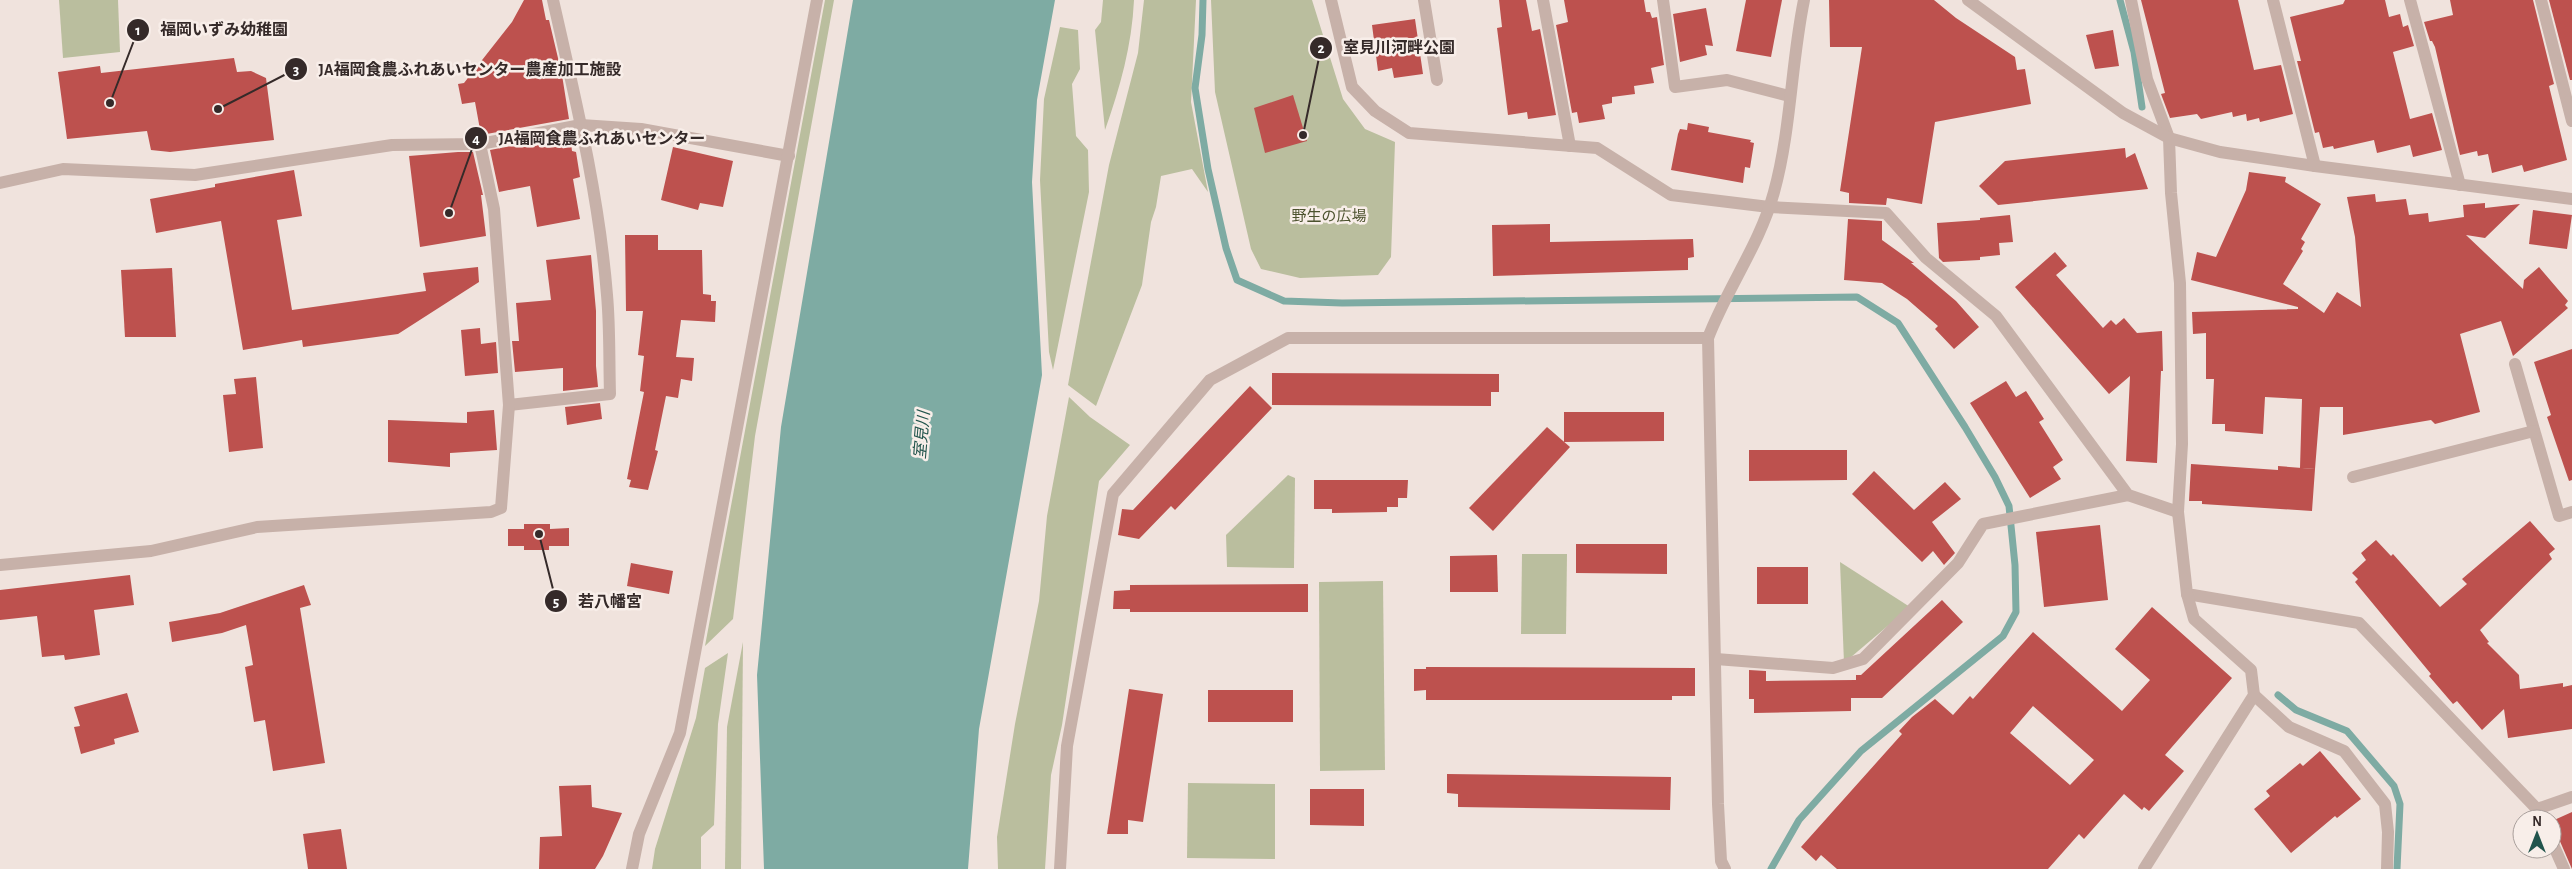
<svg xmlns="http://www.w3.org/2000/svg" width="2572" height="869" font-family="'Alegreya Sans','Noto Sans JP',sans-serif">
<rect width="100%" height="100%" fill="#f0e3dd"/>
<!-- green -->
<g fill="#babe9e">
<polygon points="59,0 118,0 120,52 63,58"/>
<polygon points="825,0 834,0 755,436 733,619 705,646"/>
<path d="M1103,0h31c-2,45 -14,88 -29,130l-10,-100 6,-8z"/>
<polygon points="1144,0 1196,0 1191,102 1208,192 1192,169 1161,176 1156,207 1151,222 1142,285 1096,406 1068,385 1109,165 1138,53"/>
<polygon points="1211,0 1312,0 1343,99 1365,129 1395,142 1391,257 1378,275 1300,278 1261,269 1251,249 1215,92"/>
<polygon points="1060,27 1078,30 1080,69 1072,84 1076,136 1088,150 1089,192 1053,370 1049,352 1040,180 1044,99"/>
<polygon points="1069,397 1090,417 1130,445 1099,481 1062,725 1051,775 1045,869 998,869 997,837 1015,724 1039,601 1047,516"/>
<polygon points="1288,475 1295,478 1294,568 1227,567 1226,535"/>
<polygon points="1522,554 1567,554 1566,634 1521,634"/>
<polygon points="1840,562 1910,607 1844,663"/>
<polygon points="1383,581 1385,770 1320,771 1319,582"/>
<polygon points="743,642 741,869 725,869 727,727"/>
<polygon points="728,653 718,724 714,825 701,837 701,869 652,869 655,849 696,718 705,668"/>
<polygon points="1188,783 1275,784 1275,859 1187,858"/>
</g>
<!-- water -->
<polygon fill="#7eaba3" points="853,0 1055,0 1037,100 1032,182 1042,375 979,729 968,869 764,869 757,675 781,427"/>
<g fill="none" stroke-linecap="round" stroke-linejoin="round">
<!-- stream -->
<g stroke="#7eaba3" stroke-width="7">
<polyline points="1203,0 1202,35 1195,88 1208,169 1226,248 1237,280 1284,301 1342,303 1857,297 1898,323 1965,427 1995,477 2009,506 2015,565 2016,612 2003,636 1861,751 1799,820 1771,869"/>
<polyline points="2120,0 2134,52 2142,107"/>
<polyline points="2278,695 2296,710 2347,731 2394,786 2400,804 2397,869"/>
</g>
</g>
<!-- building -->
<g fill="#bd514e" fill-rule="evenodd">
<polygon points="524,0 542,0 546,20 549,20 562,75 569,119 481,135 475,102 462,104 458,84 464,83 512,22"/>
<polygon points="1499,0 1526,0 1532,31 1540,29 1556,115 1528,119 1527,112 1508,115 1497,28 1502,27"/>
<polygon points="1564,0 1644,0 1646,12 1650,12 1652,18 1657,17 1664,65 1651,68 1654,83 1634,86 1635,94 1612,97 1612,103 1602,105 1605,119 1579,123 1577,112 1572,113 1556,25 1568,22"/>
<polygon points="1746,0 1782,0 1771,57 1736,51"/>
<polygon points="1829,0 1934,0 1956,18 2015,57 2017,70 2025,69 2031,104 1935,122 1922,204 1887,198 1886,205 1849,203 1849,193 1840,191 1862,47 1830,47"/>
<polygon points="2141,0 2238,0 2254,70 2281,65 2293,114 2260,122 2259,118 2247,121 2246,114 2233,117 2232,112 2201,119 2197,114 2170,118 2161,94 2165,93"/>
<polygon points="2345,0 2385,0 2389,17 2400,14 2403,27 2408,25 2414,46 2393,52 2410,119 2432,113 2442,150 2413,157 2410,145 2377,153 2374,140 2334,149 2333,146 2323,148 2319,132 2315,133 2297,61 2301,61 2290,17 2343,4"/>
<polygon points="2450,0 2533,0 2554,84 2549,86 2567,160 2524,172 2522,165 2492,173 2488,154 2478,156 2477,151 2460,155 2435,47 2432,41 2430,41 2424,22 2453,15"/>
<polygon points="2549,0 2572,0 2572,80 2570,80"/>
<polygon points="1706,8 1713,46 1705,45 1707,55 1680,62 1673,14"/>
<polygon points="1415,19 1423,74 1394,78 1392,68 1378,71 1372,25"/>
<polygon points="2113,30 2119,66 2095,69 2086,35"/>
<polygon points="234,58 237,72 251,71 266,78 274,140 170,152 151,150 147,131 67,139 58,72 100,66 101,73"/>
<polygon points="1293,95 1307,141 1265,153 1254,108"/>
<polygon points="1688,123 1709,127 1708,132 1751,140 1750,142 1754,143 1750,168 1745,167 1743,183 1671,170 1678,134 1680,129 1687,130"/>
<polygon points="570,135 572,151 576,152 580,177 573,179 580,219 537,227 530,186 499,192 490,150"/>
<polygon points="673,147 733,161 723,207 700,203 698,210 661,200"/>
<polygon points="2125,148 2126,158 2135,153 2148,189 1998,205 1979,186 2005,161"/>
<polygon points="458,152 473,152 483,195 481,195 486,236 420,247 409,156"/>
<polygon points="294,170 302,216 277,220 292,310 426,291 423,273 478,267 479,282 398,334 303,347 302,340 243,350 221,221 156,233 150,199 215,187 215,184"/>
<polygon points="2249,172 2286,177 2285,182 2321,204 2301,239 2305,242 2301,249 2303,251 2283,284 2324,313 2337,292 2361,307 2355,237 2347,197 2375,194 2376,202 2406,199 2409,215 2428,213 2429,222 2464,217 2463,205 2485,203 2485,208 2520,204 2485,238 2466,235 2523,289 2524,280 2539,267 2568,301 2565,305 2568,308 2513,356 2501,321 2460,334 2480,412 2435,424 2431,420 2343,435 2343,407 2320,407 2315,469 2300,468 2302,399 2265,397 2263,434 2225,431 2225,424 2212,424 2214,379 2206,379 2206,333 2193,334 2192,312 2298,309 2298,307 2191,280 2197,252 2216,257 2246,190"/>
<polygon points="2533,210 2572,215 2567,249 2529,244"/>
<polygon points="2010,215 2013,242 1999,243 2000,255 1980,257 1980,260 1943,262 1939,258 1937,223 1980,220 1980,218"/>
<polygon points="1848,219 1882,221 1882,240 1914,263 1911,263 1956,301 1979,327 1954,349 1935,329 1938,326 1907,299 1882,283 1844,280"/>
<polygon points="1550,224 1550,242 1693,239 1694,257 1688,258 1688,270 1493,276 1492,225"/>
<polygon points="625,235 658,235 658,250 702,250 703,294 711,295 711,301 716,301 715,322 681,320 676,357 694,358 692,381 681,379 678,398 666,396 655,450 658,451 648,490 629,487 631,480 627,479 644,392 640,391 644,356 638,355 643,311 626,311"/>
<polygon points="2055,252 2067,266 2056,275 2103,328 2111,320 2116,325 2124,318 2137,333 2162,331 2163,371 2161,371 2157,463 2126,461 2130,376 2109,394 2015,287"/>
<polygon points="591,255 596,311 596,366 598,387 563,391 563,368 515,372 512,341 519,341 516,303 551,300 546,260"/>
<polygon points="172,268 176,337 125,337 121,270"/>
<polygon points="480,328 481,344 496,342 498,373 465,376 461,330"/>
<polygon points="2572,349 2572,480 2569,481 2547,417 2551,415 2534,362"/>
<polygon points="1272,373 1499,374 1499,392 1491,392 1491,406 1272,405"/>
<polygon points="256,377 263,448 229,452 223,395 236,394 234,379"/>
<polygon points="2006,381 2016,397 2026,391 2044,419 2039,422 2063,460 2053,467 2061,479 2030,498 1970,403"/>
<polygon points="1250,386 1272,408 1175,510 1171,506 1139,539 1118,535 1122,509 1133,510"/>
<polygon points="600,403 602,419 567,425 565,407"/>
<polygon points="494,410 497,450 450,453 450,467 388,462 388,420 467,423 467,412"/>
<polygon points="1564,412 1664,412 1664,441 1564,442"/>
<polygon points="1547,427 1570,447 1493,531 1469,508"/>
<polygon points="1749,450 1847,450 1847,480 1749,481"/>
<polygon points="2191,464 2278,470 2278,466 2315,469 2312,511 2202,504 2202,501 2189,501"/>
<polygon points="1874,471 1914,510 1945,482 1961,499 1932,522 1955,553 1944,565 1933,551 1922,562 1852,494"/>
<polygon points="1314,480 1408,480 1407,498 1398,498 1398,507 1387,507 1387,512 1332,513 1332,509 1314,509"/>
<polygon points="2530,521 2555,549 2549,554 2552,559 2480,630 2489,642 2487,643 2519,675 2520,689 2563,683 2563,687 2572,685 2572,729 2508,738 2504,709 2482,730 2457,701 2453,704 2429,676 2431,674 2355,582 2358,579 2352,573 2366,560 2361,553 2376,540 2391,556 2393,554 2440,607 2467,584 2462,579"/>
<polygon points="524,524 550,524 550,529 569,528 569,546 549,546 549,550 524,550 524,546 508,546 508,529 524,529"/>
<polygon points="2100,525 2108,600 2044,607 2036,532"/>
<polygon points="1576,544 1667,544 1667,574 1576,573"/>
<polygon points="1497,555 1498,592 1450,592 1450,556"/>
<polygon points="631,563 673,571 669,594 627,586"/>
<rect x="1757" y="567" width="51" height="37"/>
<polygon points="130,575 134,605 94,610 100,655 65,660 64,655 42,657 37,616 0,620 0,590"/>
<polygon points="1308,584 1308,612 1130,612 1130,609 1113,609 1114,591 1130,590 1130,585"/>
<polygon points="304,585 311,605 300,608 325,763 273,771 265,720 254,722 245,667 253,665 246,625 222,633 172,642 169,622 220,613"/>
<polygon points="1942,600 1963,622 1882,698 1851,698 1851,711 1754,713 1754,699 1749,699 1749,670 1766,671 1766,681 1856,680 1856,675 1861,675"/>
<path d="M2152,607l80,71 -67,77 19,16 -35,40 -5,-4 -2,3 -18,-16 -40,45 -5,-5 -31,35h-211l-16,-14 -5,6 -15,-14 101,-113 -3,-3 13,-14 23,-18 18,16 17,-19 3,3 60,-67 89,79 28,-31 -35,-31zM2033,706l61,54 -24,25 -60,-52z"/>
<polygon points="1426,667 1695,668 1695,696 1672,696 1672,700 1426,700 1426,690 1414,691 1414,669 1426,669"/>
<polygon points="1129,689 1163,694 1143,822 1128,820 1128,834 1107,834"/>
<rect x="1208" y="690" width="85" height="32"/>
<polygon points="127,693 139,732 114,739 115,744 81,754 74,727 80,726 74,707"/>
<polygon points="2320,751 2361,799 2337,818 2335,816 2291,853 2254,809 2270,796 2266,791 2300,763 2303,766"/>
<polygon points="1447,774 1671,777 1670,810 1458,807 1458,794 1447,793"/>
<polygon points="591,785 592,807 622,813 603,856 595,869 539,869 540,837 562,836 559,786"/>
<polygon points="1310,789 1364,789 1364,826 1310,825"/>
<polygon points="2572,812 2572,869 2559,839 2552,829 2552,821"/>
<polygon points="341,829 347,869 308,869 303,834"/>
</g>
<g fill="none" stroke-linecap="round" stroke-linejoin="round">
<!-- minor -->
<g stroke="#c7b1a9" stroke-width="12">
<polyline points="1424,0 1437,80"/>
<polyline points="1543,0 1570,146"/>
<polyline points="1663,0 1675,87 1727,80 1789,96"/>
<polyline points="2131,0 2147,79 2169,138 2171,193 2180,283 2182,444 2178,512 2187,594 2359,623 2537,809 2542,819"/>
<polyline points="2273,0 2315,166"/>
<polyline points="2410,0 2460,185"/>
<polyline points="2541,0 2572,121"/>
<polyline points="0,183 63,169 195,175 392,145 480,144 581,125 641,129 789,156"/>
<polyline points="1769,207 1886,213 1926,258 1996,316 2128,495 2178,512"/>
<polyline points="2515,364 2559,516 2572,512"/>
<path d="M509,405l101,-11c-1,-33 0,-66 -3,-99 -8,-100 -32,-198 -54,-295"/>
<polyline points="2353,477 2534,431"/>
<polyline points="0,565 151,551 257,527 491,512 501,508 509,405 494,209 480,144"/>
<polyline points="1716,659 1833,668 1863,659 1958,563 1983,524 2128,495"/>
<polyline points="2254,695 2289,727 2344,751 2385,804 2388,832 2387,869"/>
<polyline points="2537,809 2572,797"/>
<polyline points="2552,842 2564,869"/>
<polyline points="2144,869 2254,695 2251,670 2194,619 2187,594"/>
</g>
<!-- tertiary -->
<g stroke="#c7b1a9" stroke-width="12">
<polyline points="1331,0 1352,87 1375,111 1409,133 1597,148 1671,195 1769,207"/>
<polyline points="1968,0 2123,113 2169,138 2220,152 2315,166 2572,199"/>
<polyline points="632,869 639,834 680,733 817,0"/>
<polyline points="1060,869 1067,746 1113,494 1210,380 1288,338 1708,338"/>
<path d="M1725,869l-4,-8 -3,-57 -10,-466c19,-50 52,-94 66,-146 17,-61 17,-129 30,-192"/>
</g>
</g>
<g text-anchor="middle" stroke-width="5" stroke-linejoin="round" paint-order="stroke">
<!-- park labels -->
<g font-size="15" fill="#4c522e" stroke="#f8eee9">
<text x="1329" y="221">野生の広場</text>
</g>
<!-- water labels -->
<g font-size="16" font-style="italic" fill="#21544c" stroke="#f8eee9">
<text transform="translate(921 435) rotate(-85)" y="6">室見川</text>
</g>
</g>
<!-- callouts -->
<path fill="none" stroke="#352a29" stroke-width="2" d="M110 103L138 30M1303 135L1321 48M218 109L296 69M449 213L476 138M539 534L556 601"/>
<g fill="#352a29" stroke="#f8eee9" stroke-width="2">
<circle cx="110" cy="103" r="5"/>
<circle cx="1303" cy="135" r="5"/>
<circle cx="218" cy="109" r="5"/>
<circle cx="449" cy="213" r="5"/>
<circle cx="539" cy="534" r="5"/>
<circle cx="138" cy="30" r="12"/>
<circle cx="1321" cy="48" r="12"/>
<circle cx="296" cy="69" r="12"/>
<circle cx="476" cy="138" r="12"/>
<circle cx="556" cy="601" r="12"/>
</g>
<g font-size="15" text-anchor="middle" font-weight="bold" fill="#fff">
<text x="138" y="35">1</text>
<text x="1321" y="53">2</text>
<text x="296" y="75">3</text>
<text x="476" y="144">4</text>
<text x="556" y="607">5</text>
</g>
<g font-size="16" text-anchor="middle" font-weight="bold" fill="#352a29" stroke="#f8eee9" stroke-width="5" stroke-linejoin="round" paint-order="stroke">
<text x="224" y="35">福岡いずみ幼稚園</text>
<text x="1399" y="53">室見川河畔公園</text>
<text x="470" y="75">JA福岡食農ふれあいセンター農産加工施設</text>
<text x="602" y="144">JA福岡食農ふれあいセンター</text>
<text x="610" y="607">若八幡宮</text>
</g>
<!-- north arrow -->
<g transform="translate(2537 834)"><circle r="24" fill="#f8eee9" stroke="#aaa09c"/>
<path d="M0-4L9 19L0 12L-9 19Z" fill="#21544c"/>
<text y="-8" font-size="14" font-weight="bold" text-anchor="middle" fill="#352a29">N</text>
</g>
</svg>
